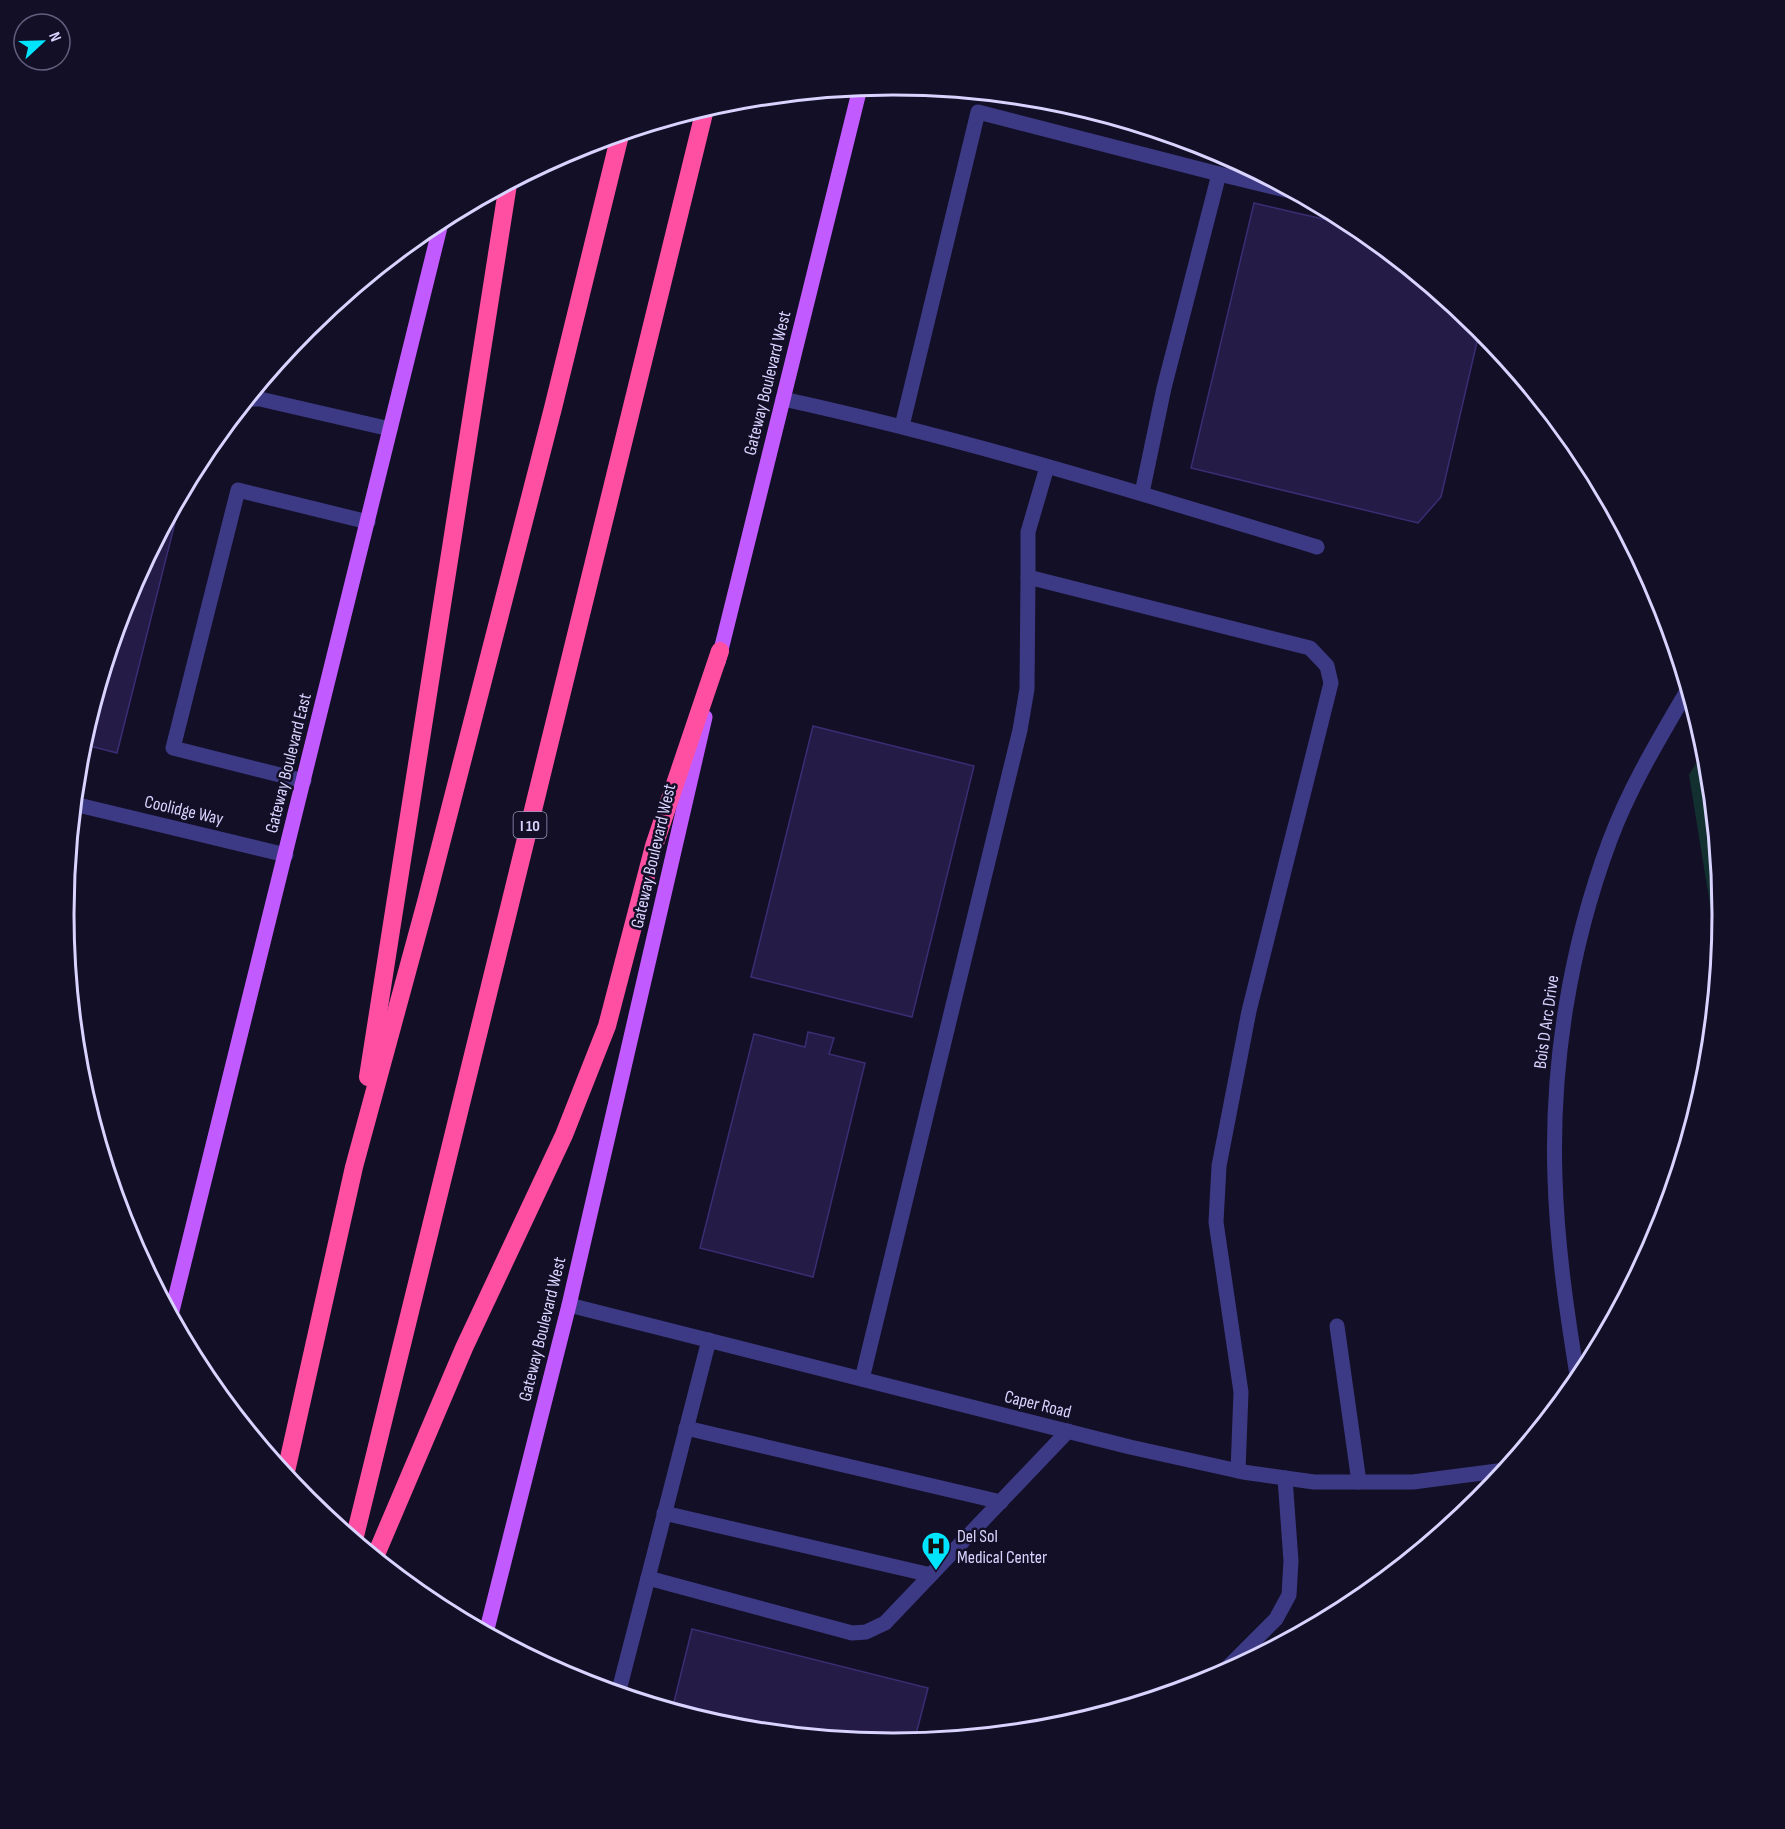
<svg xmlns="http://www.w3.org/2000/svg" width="1785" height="1829" font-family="'Sofia Sans Condensed',sans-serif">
<rect width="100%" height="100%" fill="#130f26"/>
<!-- green -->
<polygon fill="#12302f" points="1705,748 1722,914 1718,954 1689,775"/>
<!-- building -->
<g fill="#241b47" stroke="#3b2d73" stroke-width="1.5">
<polygon points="1254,203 1357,227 1480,329 1441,497 1418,523 1191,468"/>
<polygon points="183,491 117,753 82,744 126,597"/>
<polygon points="813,726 974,766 912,1017 751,977"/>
<polygon points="808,1032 834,1038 829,1054 865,1063 813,1277 700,1248 754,1034 805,1047"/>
<polygon points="692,1629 928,1688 914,1742 892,1744 730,1728 672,1710"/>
</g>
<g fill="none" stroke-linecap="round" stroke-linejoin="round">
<!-- minor -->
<g stroke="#3d3a85" stroke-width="15">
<polyline points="1219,174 1290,191"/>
<polyline points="247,399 260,399 390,429"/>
<path d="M783,399c180,39 357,94 534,148"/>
<polyline points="902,426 978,112 1219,174 1164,388 1142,493"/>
<polyline points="1047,467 1028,532 1028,577 1310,648 1327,666 1331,683 1249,1011 1219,1166 1216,1222 1241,1392 1238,1471"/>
<polyline points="304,781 173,748 238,490 368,522"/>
<polyline points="74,804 286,855"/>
<polyline points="64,927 67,953"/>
<polyline points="569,1305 1130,1447 1243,1472 1314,1482 1413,1482 1505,1470"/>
<polyline points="1337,1326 1359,1482"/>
<polyline points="709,1340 648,1578 852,1633 866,1632 885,1623 1068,1431"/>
<polyline points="862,1379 1020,730 1027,689 1028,577"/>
<path d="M1578,1381c-11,-67 -21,-135 -23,-203 -4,-114 15,-231 55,-338 20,-53 49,-101 77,-149"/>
<polyline points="686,1428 1001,1502"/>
<polyline points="664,1513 931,1575"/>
<polyline points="1219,1676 1276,1619 1289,1595 1291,1561 1285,1478"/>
<polyline points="618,1694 648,1578"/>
</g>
<!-- major -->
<g stroke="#c25bff" stroke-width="15">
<polyline points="718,662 860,88"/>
<polyline points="171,1315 442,219"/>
<polyline points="486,1633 569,1305 705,717"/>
</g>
<!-- highway -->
<g stroke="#ff4fa3" stroke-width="18">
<polyline points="368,1077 508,184"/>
<polyline points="285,1476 354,1167 426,902 553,408 620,135"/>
<polyline points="354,1540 705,109"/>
<polyline points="375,1557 464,1348 564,1135 607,1026 654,846 720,651"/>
</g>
</g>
<!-- icons -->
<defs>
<g id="hospital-pin" transform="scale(1.5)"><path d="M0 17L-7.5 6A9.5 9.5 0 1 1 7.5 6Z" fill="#00e5ff" stroke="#130f26"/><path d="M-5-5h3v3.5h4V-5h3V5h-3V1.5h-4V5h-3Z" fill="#111"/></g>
</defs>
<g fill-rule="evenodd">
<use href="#hospital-pin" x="936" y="1546"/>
</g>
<g text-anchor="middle" stroke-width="5" stroke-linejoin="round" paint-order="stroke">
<!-- shield labels -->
<rect fill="#130f26" stroke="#9e99be" stroke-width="1.5" x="513.5" y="812" width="33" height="26" rx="4.5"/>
<g font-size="16" font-weight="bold" fill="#d9d4ff">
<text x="530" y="831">I 10</text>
</g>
<!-- street labels -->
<g font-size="18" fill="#d9d4ff" stroke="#130f26">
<text transform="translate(767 383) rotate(-76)" y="6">Gateway Boulevard West</text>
<text transform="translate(288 763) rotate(-76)" y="6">Gateway Boulevard East</text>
<text transform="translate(184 810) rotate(13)" y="6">Coolidge Way</text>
<text transform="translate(653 856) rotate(-77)" y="6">Gateway Boulevard West</text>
<text transform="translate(1546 1022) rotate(-82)" y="6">Bois D Arc Drive</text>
<text transform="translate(542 1329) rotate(-76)" y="6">Gateway Boulevard West</text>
<text transform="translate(1038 1404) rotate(14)" y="6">Caper Road</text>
</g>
<!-- poi labels -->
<g font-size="18" fill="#d9d4ff" stroke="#130f26" text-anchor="start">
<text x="957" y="1542">Del Sol<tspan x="957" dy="21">Medical Center</tspan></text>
</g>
</g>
<!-- crop -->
<path d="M0 0H1785V1829H0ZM74 914a819 819 0 1 1 1638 0a819 819 0 1 1-1638 0Z" fill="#130f26" fill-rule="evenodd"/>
<path fill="none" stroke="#d9d4ff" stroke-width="3" d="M74 914a819 819 0 1 1 1638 0a819 819 0 1 1-1638 0Z"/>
<!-- north arrow -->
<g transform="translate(42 42) rotate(68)"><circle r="28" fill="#130f26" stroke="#625e7d" stroke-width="1.5"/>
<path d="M0-4.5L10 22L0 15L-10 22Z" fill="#00e5ff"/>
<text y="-9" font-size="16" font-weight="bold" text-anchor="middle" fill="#d9d4ff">N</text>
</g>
</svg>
